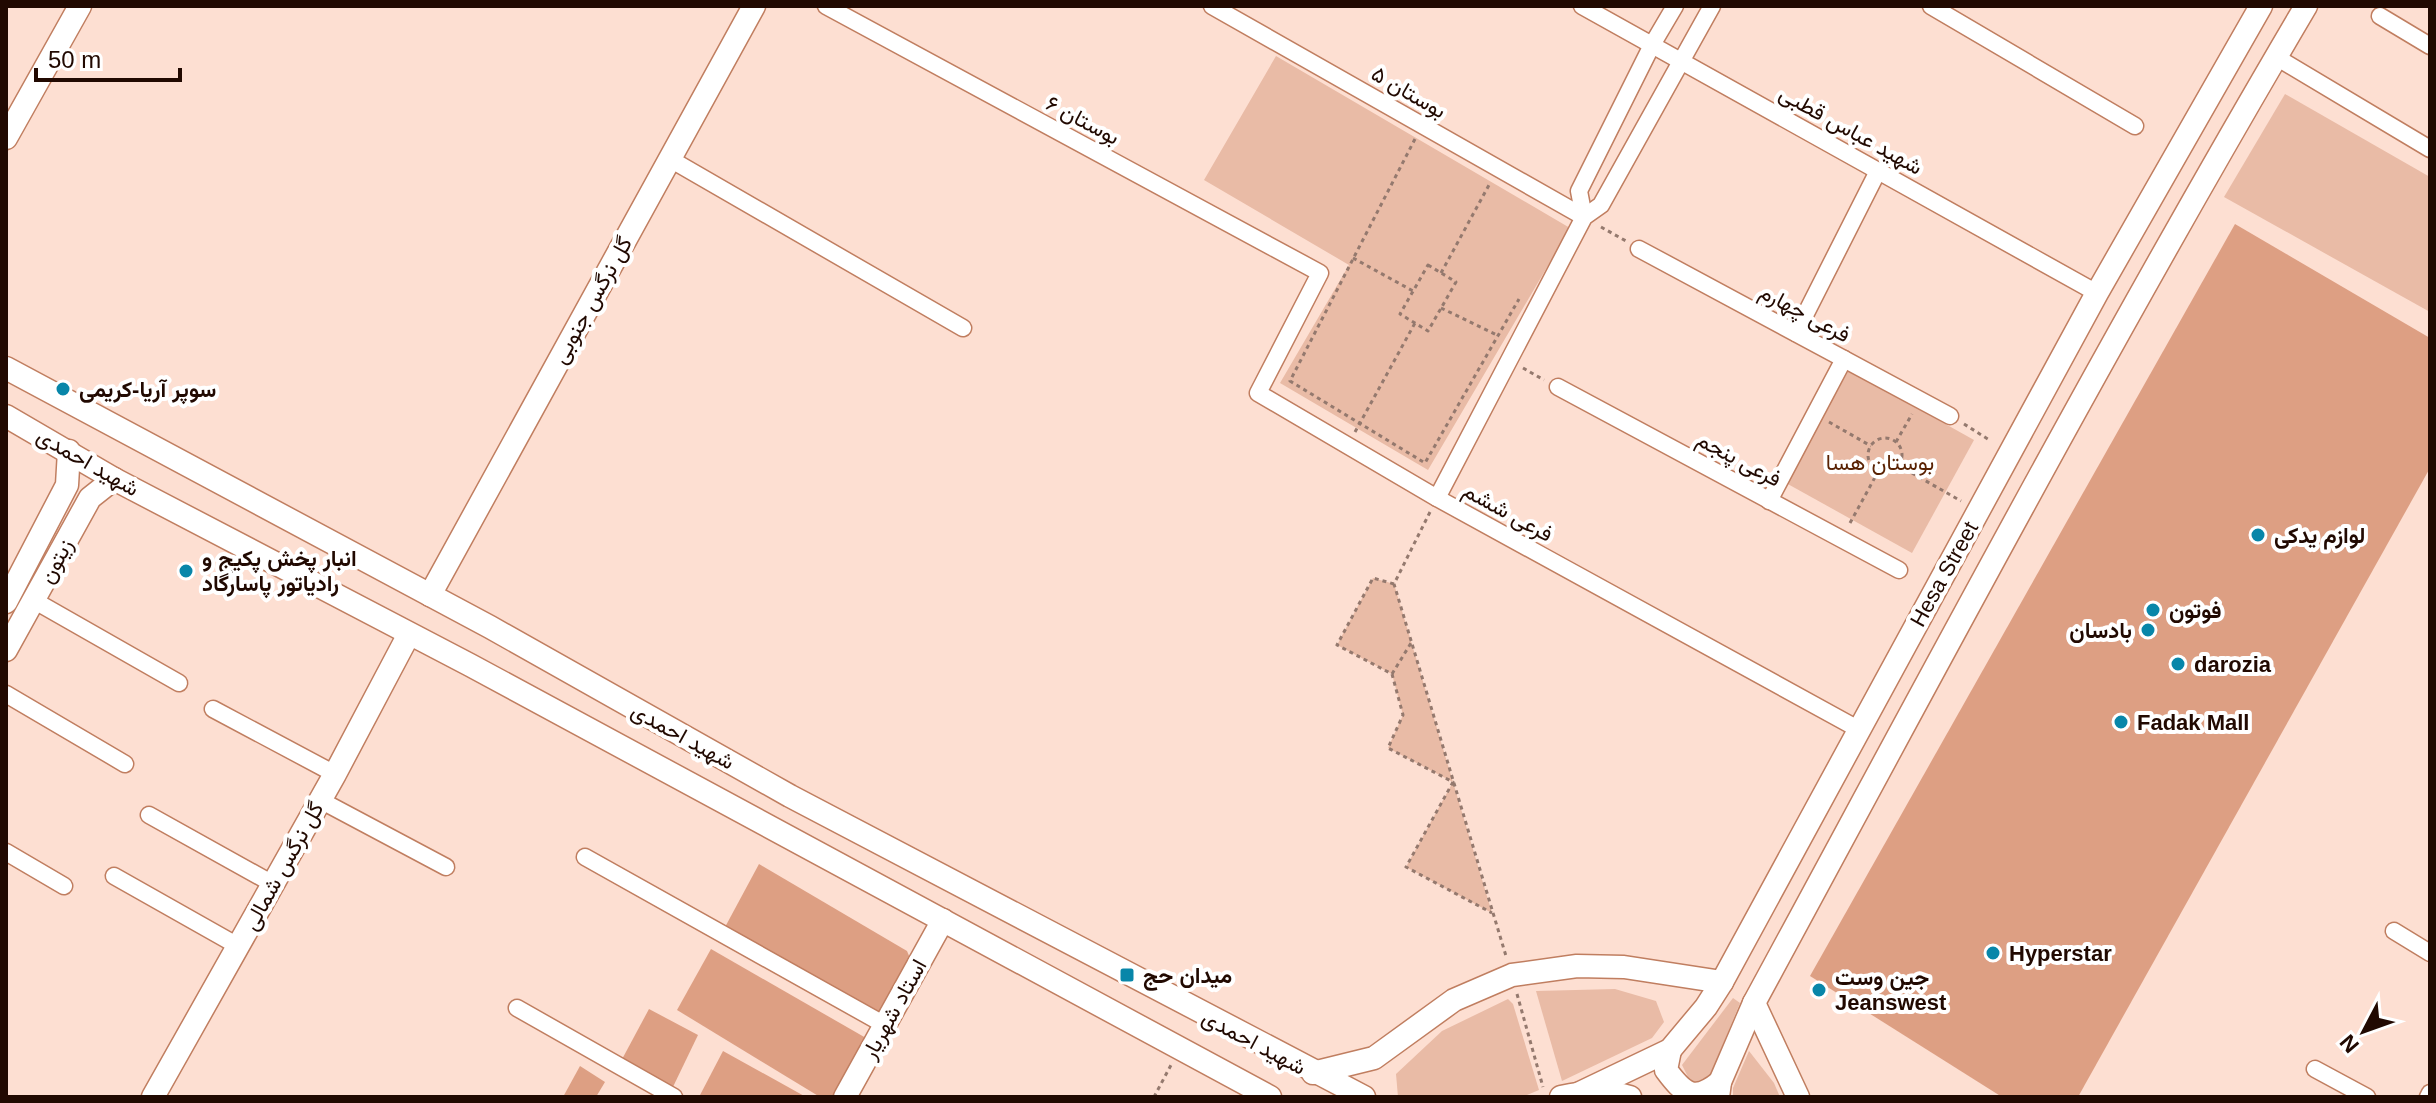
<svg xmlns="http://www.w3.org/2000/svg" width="2436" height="1103" font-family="Arial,Vazirmatn,sans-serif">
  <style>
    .green { fill: #e9bba6 }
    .building { fill: #dd9f83 }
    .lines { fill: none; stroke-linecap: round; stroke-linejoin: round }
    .street-casing { stroke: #c07e60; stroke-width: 19 }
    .secondary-casing { stroke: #c07e60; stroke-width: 25 }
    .path { stroke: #94796e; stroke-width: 3; stroke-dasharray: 4 4; stroke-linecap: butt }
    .street { stroke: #fff; stroke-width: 16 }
    .secondary { stroke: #fff; stroke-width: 22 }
    .poi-dot { fill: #0886a9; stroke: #fff; stroke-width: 3 }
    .labels { text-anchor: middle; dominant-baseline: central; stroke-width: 8; stroke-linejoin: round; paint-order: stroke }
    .street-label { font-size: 22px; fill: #210901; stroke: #fff }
    .poi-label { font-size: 22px; font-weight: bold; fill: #210901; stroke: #fff; text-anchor: start }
    .park-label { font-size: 22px; fill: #592203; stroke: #fff }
  </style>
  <rect width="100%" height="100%" fill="#fddfd2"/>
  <g class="green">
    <path d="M1276,56l294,172 -142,242 -148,-87 69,-118 -145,-85z"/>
    <path d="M2285,94l145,83v135l-206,-115z"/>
    <path d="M1849,370l125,70 -62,113 -126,-70z"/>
    <path d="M1373,578l21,6 98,329 -86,-46 47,-85 -65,-34 15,-33 -11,-41 -55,-29z"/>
    <path d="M1615,989l41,12 8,21 -12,16 -90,43 -26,-90z"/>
    <path d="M1733,998l7,5 -31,75 -18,5 -9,-18z"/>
    <path d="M1508,999l5,5 26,86 -17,7h-124l-2,-23 46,-43z"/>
    <path d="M1749,1051l25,32 6,14h-47v-9z"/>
  </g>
  <g class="building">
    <path d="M2235,224l195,114v130l-352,629h-76l-192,-121z"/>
    <path d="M759,864l148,87 5,12 -32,55 -156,-89z"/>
    <path d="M711,949l155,89 -31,59h-15l-143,-87z"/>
    <path d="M649,1009l49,26 -27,56 -51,-28z"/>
    <path d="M723,1051l83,46h-107z"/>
    <path d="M580,1066l25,16 -9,15h-33z"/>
  </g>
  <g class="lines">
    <defs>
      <g id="street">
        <path d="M826,6l494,267 -62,120 179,105 421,231"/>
        <path d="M1212,6l372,211"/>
        <path d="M1582,6l515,287"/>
        <path d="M1931,6l204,120"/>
        <path d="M2380,16l50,30"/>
        <path d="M2276,57l154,92"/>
        <path d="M670,159l293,169"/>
        <path d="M1584,217l-5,-26 73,-146 23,-39"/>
        <path d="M1639,249l311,167"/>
        <path d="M1796,333l82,-162"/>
        <path d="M1558,387l341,183"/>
        <path d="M1437,498l147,-281 17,-12 111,-199"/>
        <path d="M1769,501l75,-142"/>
        <path d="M35,601l144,82"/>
        <path d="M6,694l119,70"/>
        <path d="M213,709l122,65"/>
        <path d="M320,800l126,67"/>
        <path d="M149,815l124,69"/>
        <path d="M6,852l58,34"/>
        <path d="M585,857l300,168"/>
        <path d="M114,876l124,70"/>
        <path d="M2394,931l36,22"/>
        <path d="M517,1008l157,89"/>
        <path d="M2315,1069l52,28"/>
        <path d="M2428,1097l2,-4"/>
      </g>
      <g id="secondary">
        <path d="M6,138l74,-132"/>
        <path d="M6,368l484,259 300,169 574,301"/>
        <path d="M6,416l108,63 356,186 800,432"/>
        <path d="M430,595l324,-589"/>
        <path d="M6,602l61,-117 2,-34"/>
        <path d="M6,650l84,-152 24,-19"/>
        <path d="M1754,1003l44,94"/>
        <path d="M1670,1050l-4,20c18,24 28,33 54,12"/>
        <path d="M1313,1073l61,-15 80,-58 58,-25 65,-9 47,1 98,15"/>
        <path d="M1580,1093l90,-43 36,-43 16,-25 375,-689 164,-287"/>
        <path d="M153,1097l182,-323 74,-140"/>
        <path d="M845,1097l98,-177"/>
        <path d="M1561,1097c23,-5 47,-6 69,0"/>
        <path d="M1718,1097l2,-15 34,-79c181,-334 359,-670 552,-997"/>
      </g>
    </defs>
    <use href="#street" class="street-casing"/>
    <use href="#secondary" class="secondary-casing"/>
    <g class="path">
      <path d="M1415,139l-125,242 135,82 94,-164"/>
      <path d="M1601,227l25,14"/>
      <path d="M1353,258l60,33"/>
      <path d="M1428,265l28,17 -28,49 -28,-17z"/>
      <path d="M1441,273l48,-88"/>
      <path d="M1441,308l58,28"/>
      <path d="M1523,368l21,12"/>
      <path d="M1829,422l42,24"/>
      <path d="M1964,424l27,17"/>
      <path d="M1355,432l60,-109"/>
      <circle cx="1885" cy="455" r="17"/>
      <path d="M1896,442l16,-28"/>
      <path d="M1898,465l63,36"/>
      <path d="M1430,512l-36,72 112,372"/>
      <path d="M1850,523l29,-53"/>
      <path d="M1394,584l-21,-6 -36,67 55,29 11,41 -15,33 65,34 -47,85 86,46"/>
      <path d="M1392,674l19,-31"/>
      <path d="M1517,994l26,93"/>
      <path d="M1154,1097l17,-32"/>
    </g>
    <use href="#street" class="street"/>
    <use href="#secondary" class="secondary"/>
  </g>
  <g class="poi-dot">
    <circle cx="63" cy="389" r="8"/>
    <circle cx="2258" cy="535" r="8"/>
    <circle cx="186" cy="571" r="8"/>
    <circle cx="2153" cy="610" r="8"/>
    <circle cx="2148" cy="630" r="8"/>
    <circle cx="2178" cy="664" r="8"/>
    <circle cx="2121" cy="722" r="8"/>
    <circle cx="1993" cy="953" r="8"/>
    <rect x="1119" y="967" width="16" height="16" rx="4"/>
    <circle cx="1819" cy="990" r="8"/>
  </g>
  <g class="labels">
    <g class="street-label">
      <text transform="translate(1409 92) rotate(30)">بوستان ۵</text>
      <text transform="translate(1083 120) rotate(28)">بوستان ۶</text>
      <text transform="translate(1851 130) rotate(29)">شهید عباس قطبی</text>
      <text transform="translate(592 300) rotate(-61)">گل نرگس جنوبی</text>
      <text transform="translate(1805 313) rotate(28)">فرعی چهارم</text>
      <text transform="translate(1739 459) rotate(28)">فرعی پنجم</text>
      <text transform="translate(88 462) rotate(30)">شهید احمدی</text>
      <text transform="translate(1508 512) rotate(29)">فرعی ششم</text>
      <text transform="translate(56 561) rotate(-62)">زیتون</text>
      <text transform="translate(1944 574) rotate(-61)">Hesa Street</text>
      <text transform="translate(683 736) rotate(29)">شهید احمدی</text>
      <text transform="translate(283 866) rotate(-61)">گل نرگس شمالی</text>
      <text transform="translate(894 1009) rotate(-61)">استاد شهریار</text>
      <text transform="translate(1254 1042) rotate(28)">شهید احمدی</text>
    </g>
    <g class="poi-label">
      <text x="79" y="389">سوپر آریا-کریمی</text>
      <text x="2274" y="535">لوازم یدکی</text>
      <text x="202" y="558">انبار پخش پکیج و<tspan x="202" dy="25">رادیاتور پاسارگاد</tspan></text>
      <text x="2169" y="610">فوتون</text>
      <text x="2132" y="630" text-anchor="end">بادسان</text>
      <text x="2194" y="664">darozia</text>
      <text x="2137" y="722">Fadak Mall</text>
      <text x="2009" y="953">Hyperstar</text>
      <text x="1143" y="975">میدان حج</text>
      <text x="1835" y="977">جین وست<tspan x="1835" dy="25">Jeanswest</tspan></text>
    </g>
    <g class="park-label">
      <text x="1880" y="462">بوستان هسا</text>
    </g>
  </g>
  <rect width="2436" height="1103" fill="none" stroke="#210901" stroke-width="16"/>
  <g transform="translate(2364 1031) rotate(229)" stroke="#ffffff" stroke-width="6" paint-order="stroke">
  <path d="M0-6L14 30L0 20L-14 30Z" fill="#210901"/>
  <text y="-12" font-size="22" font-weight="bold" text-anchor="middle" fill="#210901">N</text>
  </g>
  <path d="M36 68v12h144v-12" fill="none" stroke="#210901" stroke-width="4"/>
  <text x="48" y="68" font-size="24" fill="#210901" stroke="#ffffff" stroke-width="6" paint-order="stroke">50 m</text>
</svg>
